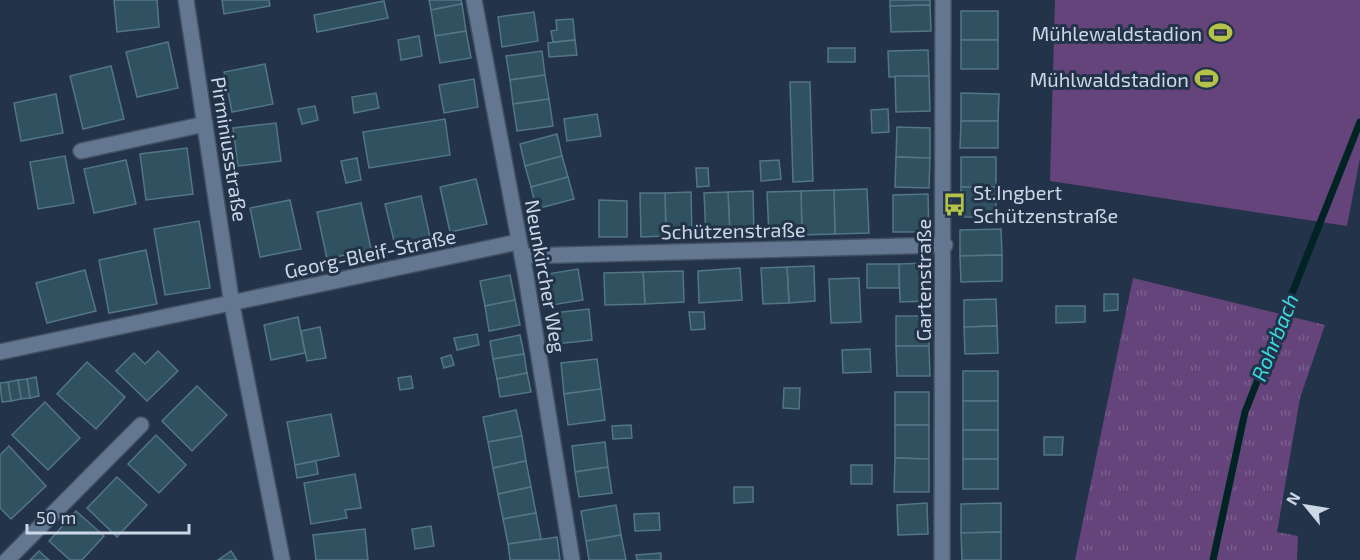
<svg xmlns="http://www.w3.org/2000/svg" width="1360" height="560" font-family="'Exo 2',sans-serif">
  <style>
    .park { fill: url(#park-tufts) }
    .pitch { fill: #65447b }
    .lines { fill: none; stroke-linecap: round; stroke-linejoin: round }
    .stream { stroke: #012324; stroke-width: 7 }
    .building { fill: #305260; stroke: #537685; stroke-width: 1.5 }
    .street-casing { stroke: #415062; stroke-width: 18 }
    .street { stroke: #637791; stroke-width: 15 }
    .labels { text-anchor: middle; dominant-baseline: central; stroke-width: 6; stroke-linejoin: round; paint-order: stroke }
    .poi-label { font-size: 20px; fill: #cdd8e6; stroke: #22334a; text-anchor: end }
    .street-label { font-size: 20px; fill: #cdd8e6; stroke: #22334a }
    .water-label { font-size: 21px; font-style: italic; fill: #3adae0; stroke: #22334a }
  </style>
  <defs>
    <pattern id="park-tufts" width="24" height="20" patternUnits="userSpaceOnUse" patternTransform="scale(1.5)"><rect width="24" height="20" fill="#65447b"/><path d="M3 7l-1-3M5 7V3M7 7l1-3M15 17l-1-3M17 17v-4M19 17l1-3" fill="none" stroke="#7a5e8e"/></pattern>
  </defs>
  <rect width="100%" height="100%" fill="#22334a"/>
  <path class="park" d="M1133,278l192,47 -25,73 -23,134 21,4 -1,24h-222z"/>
  <path class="pitch" d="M1055,0h305v158l-13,68 -297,-45z"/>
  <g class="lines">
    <path class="stream" d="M1213,560l32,-148 115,-290"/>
  </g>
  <g class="building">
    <path d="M114,0h43l2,27 -42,5z"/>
    <path d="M222,0h47l1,6 -46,8z"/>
    <path d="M429,0h32l1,4 -31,6z"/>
    <path d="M890,0h40v5l-40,1z"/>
    <path d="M384,1l4,17 -71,14 -3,-17z"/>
    <path d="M462,4l4,27 -31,5 -4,-26z"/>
    <path d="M930,5l1,26 -40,1 -1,-26z"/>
    <rect x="961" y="11" width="37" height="29"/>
    <path d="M534,12l4,29 -36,6 -4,-30z"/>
    <path d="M573,19l2,21 -22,2 -2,-11 6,-1 -1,-10z"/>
    <path d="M466,31l5,27 -31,5 -5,-27z"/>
    <path d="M419,36l3,20 -21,4 -3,-20z"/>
    <path d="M575,40l2,15 -28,2 -1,-14z"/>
    <rect x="961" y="40" width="37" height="29"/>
    <path d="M168,42l10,46 -41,9 -11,-45z"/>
    <rect x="828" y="48" width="27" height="14"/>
    <path d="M928,50l1,26 -40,1 -1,-26z"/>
    <path d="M542,51l3,24 -35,5 -4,-24z"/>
    <path d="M265,64l8,40 -41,8 -8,-40z"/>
    <path d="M111,66l13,53 -41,10 -13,-53z"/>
    <path d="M545,75l4,24 -36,5 -3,-24z"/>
    <path d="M895,76h34l1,35 -34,1z"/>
    <path d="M474,79l4,28 -34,6 -5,-28z"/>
    <path d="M790,82h20l3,99 -20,1z"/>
    <path d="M376,93l3,15 -25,5 -2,-16z"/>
    <path d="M961,93l38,1 -1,27h-37z"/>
    <path d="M56,94l7,39 -42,8 -7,-38z"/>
    <path d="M549,99l4,27 -36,5 -4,-27z"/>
    <path d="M315,106l3,14 -16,4 -4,-15z"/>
    <path d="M888,109l1,23 -17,1 -1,-23z"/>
    <path d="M597,114l4,22 -34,5 -3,-22z"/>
    <path d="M445,119l5,36 -81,13 -6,-36z"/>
    <path d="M961,121h37v27h-38z"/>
    <path d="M276,123l5,38 -43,5 -5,-38z"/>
    <path d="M897,127l33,1v30l-34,-1z"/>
    <path d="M557,134l5,22 -37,10 -5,-22z"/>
    <path d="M187,148l6,46 -47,6 -6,-46z"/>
    <path d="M65,156l9,47 -36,6 -8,-47z"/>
    <path d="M562,156l6,21 -37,10 -6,-21z"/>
    <path d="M896,157l34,1 -1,30 -34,-1z"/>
    <rect x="961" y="157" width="35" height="30"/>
    <path d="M357,158l4,22 -15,3 -5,-22z"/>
    <path d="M126,160l10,44 -42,9 -10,-44z"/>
    <path d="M779,160l2,19 -20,2 -1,-20z"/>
    <path d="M696,168h12l1,18 -12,1z"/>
    <path d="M568,177l6,22 -38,10 -5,-22z"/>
    <path d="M476,179l11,45 -37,8 -10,-45z"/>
    <rect x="961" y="187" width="35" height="30"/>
    <path d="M867,189l2,44 -34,1 -1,-44z"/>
    <path d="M834,190l1,44 -33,1 -1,-44z"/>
    <path d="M753,191l1,43 -24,1 -2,-43z"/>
    <path d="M801,191l1,44 -33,1 -2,-44z"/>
    <path d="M691,192l1,44h-26l-1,-43z"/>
    <path d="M728,192l2,43 -24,1 -2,-43z"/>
    <path d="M640,193h25l1,43 -25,1z"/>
    <path d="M928,194l1,38h-36v-37z"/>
    <path d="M421,196l9,41 -35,8 -10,-41z"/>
    <path d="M290,200l11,49 -41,8 -10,-49z"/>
    <path d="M599,200l28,1v36h-28z"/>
    <path d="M361,203l10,46 -44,10 -10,-47z"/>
    <path d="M199,221l11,67 -45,7 -11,-66z"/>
    <path d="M1001,229l1,26 -42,1v-26z"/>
    <path d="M146,250l11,54 -48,9 -10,-53z"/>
    <path d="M1002,255v26l-41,1 -1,-26z"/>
    <path d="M928,263v38l-28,1 -1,-38z"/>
    <rect x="867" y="264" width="32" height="24"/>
    <path d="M814,266l1,35 -26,2 -2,-36z"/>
    <path d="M787,267l2,36 -26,1 -2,-36z"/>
    <path d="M740,268l2,32 -43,3 -1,-32z"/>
    <path d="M578,269l5,31 -31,5 -5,-31z"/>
    <path d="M85,270l11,41 -49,12 -11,-40z"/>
    <path d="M683,271l1,31 -39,2 -2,-32z"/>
    <path d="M643,272l2,32 -40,1 -1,-32z"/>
    <path d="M510,275l5,25 -30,6 -5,-25z"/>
    <path d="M859,278l2,44 -30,1 -2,-44z"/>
    <path d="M1104,294h14v16l-14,1z"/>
    <path d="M996,299l1,27 -33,1v-27z"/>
    <path d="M515,300l5,25 -31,6 -4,-25z"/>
    <path d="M1056,306h29v16l-29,1z"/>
    <path d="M589,309l3,31 -36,4 -3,-31z"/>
    <path d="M689,312h15l1,17 -14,1z"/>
    <rect x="896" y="316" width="33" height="30"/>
    <path d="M298,317l7,36 -34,7 -7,-35z"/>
    <path d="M997,326l1,27 -33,1 -1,-27z"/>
    <path d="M320,327l6,31 -19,3 -6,-30z"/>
    <path d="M477,334l2,11 -22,5 -3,-12z"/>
    <path d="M520,335l4,19 -31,5 -3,-18z"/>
    <path d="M896,346h33l1,30h-33z"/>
    <path d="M870,349l1,23 -28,1 -1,-23z"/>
    <path d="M158,351l20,20 -31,30 -31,-30 18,-18 11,11z"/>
    <path d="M524,354l3,19 -30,6 -4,-20z"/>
    <path d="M451,355l3,10 -10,3 -3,-10z"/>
    <path d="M597,359l4,30 -37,5 -3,-31z"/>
    <path d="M87,362l38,35 -29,32 -39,-35z"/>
    <rect x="963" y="371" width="35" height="30"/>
    <path d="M527,373l4,19 -31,5 -3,-18z"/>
    <path d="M411,376l2,12 -13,2 -2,-12z"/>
    <path d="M36,377l3,19 -9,2 -3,-19z"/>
    <path d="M27,379l3,19 -9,1 -3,-19z"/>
    <path d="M18,380l3,19 -10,2 -3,-19z"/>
    <path d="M8,382l3,19 -9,1 -2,-19z"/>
    <path d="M197,386l30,29 -35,36 -30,-30z"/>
    <path d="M784,388h16l-1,21 -16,-1z"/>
    <path d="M601,389l4,31 -37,5 -4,-31z"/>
    <rect x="895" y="392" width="34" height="33"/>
    <rect x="963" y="401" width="35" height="29"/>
    <path d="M45,402l35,36 -32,32 -36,-35z"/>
    <path d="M516,410l6,26 -34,6 -5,-25z"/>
    <path d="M331,414l8,42 -44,9 -8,-43z"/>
    <path d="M631,425l1,13 -19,1 -1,-13z"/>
    <path d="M895,425h34v34l-34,-1z"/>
    <rect x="963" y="430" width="35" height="29"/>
    <path d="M156,435l30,30 -27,28 -31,-29z"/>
    <path d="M522,436l4,25 -33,7 -5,-26z"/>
    <path d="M1044,437h19l-1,18h-18z"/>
    <path d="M605,442l3,25 -33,5 -3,-26z"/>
    <path d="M9,446l37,40 -35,33 -11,-11v-53z"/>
    <path d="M895,458l34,1v33h-35z"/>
    <rect x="963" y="459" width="35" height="30"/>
    <path d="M316,461l2,13 -21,4 -2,-13z"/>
    <path d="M526,461l5,26 -33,7 -5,-26z"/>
    <rect x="851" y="465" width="21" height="19"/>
    <path d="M608,467l4,26 -33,4 -4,-25z"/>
    <path d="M355,474l6,34 -16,2 2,8 -36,6 -7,-41z"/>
    <path d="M117,477l30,28 -30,32 -30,-29z"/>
    <path d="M531,487l5,26 -33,6 -5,-25z"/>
    <path d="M734,487h19v15l-19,1z"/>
    <path d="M927,503l1,31 -30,1 -1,-30z"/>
    <path d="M1001,503v29l-40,1v-29z"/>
    <path d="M616,505l5,30 -35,6 -5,-30z"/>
    <path d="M76,511l28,25 -22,24h-12l-21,-19z"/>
    <path d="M536,513l5,26 -33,5 -5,-25z"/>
    <path d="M659,513l1,17 -25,1 -1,-17z"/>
    <path d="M431,526l3,20 -19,3 -3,-20z"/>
    <path d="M365,529l3,31h-52l-3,-25z"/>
    <path d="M1001,532v28h-39l-1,-27z"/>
    <path d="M621,535l5,25h-37l-3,-19z"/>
    <path d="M557,537l3,23h-50l-2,-16z"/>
    <path d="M39,551l10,9h-19z"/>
    <path d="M231,551l6,9h-19z"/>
    <path d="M661,553v7h-24l-1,-5z"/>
  </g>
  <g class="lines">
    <defs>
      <g id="street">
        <path d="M186,0l46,305 50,254"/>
        <path d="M474,0l52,277 46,283"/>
        <path d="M81,151l124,-27"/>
        <path d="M522,256l423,-11"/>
        <path d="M0,352l518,-110"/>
        <path d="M7,560l134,-135"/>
        <path d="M942,560l1,-560"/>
      </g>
    </defs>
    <use href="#street" class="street-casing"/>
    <use href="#street" class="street"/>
  </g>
  <defs>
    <symbol id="stadium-bare" viewBox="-9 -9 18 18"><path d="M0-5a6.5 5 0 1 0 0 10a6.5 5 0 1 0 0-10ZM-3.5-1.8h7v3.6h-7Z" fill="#b5c24a" stroke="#22334a" stroke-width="2.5" paint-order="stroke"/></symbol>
    <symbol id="bus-bare" viewBox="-9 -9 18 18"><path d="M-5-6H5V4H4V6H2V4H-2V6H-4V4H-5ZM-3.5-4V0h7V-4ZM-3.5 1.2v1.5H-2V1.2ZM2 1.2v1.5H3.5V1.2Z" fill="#b5c24a" stroke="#22334a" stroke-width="2.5" paint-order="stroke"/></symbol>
  </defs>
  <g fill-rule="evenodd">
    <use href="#stadium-bare" x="1204" y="16" width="33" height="33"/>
    <use href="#stadium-bare" x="1190" y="62" width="33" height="33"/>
    <use href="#bus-bare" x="938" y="188" width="33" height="33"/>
  </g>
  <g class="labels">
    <g class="poi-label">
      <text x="1202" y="33">Mühlewaldstadion</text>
      <text x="1189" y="79">Mühlwaldstadion</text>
      <text x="973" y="192" text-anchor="start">St.Ingbert<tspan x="973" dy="23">Schützenstraße</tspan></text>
    </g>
    <g class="street-label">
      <text transform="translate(230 149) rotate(81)">Pirminiusstraße</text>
      <text transform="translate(733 230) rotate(-1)">Schützenstraße</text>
      <text transform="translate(370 253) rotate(-12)">Georg-Bleif-Straße</text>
      <text transform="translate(546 276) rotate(80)">Neunkircher Weg</text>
      <text transform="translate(923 280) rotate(-90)">Gartenstraße</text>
    </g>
    <g class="water-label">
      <text transform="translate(1274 337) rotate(-68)">Rohrbach</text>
    </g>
  </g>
  <g transform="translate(1306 506) rotate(300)" stroke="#22334a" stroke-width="4.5" paint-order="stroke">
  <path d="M0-4.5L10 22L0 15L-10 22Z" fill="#cdd8e6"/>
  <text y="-9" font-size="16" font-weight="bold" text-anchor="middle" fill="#cdd8e6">N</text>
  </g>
  <path d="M27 524v9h162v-9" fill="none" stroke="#cdd8e6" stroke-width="3"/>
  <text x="36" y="524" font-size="18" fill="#cdd8e6" stroke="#22334a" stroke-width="4.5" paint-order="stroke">50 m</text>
</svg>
